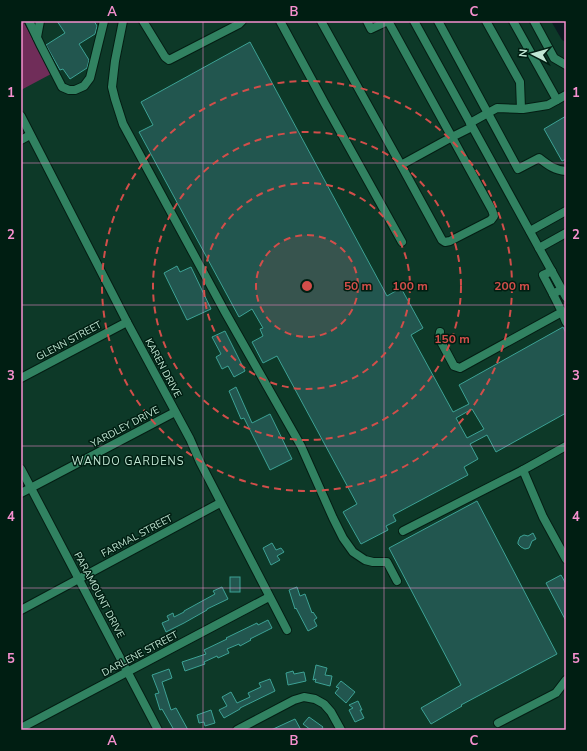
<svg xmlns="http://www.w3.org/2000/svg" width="587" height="751" font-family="'Nunito Sans',sans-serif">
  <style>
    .green { fill: #702d59 }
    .water { fill: #0b1b21 }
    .building { fill: #22564f; stroke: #3da295; fill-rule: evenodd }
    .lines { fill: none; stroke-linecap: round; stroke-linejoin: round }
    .minor-casing { stroke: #041d13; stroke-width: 10 }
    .minor { stroke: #318261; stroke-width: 8 }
    .grid { fill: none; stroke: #f690cf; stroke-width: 1; stroke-opacity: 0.55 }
    .ring { fill: none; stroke: #d24e4a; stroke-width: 2; stroke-dasharray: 7 5 }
    .labels { text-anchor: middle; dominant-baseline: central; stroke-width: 3; stroke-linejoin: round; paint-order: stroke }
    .street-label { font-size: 10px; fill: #c1e7d4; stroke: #001e12 }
    .neighbourhood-label { font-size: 11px; letter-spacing: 1px; fill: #c1e7d4; stroke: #001e12 }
    .centre { fill: #d24e4a; stroke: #001e12; stroke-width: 2 }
    .ring-label { font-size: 12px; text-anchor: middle; font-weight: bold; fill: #d24e4a; stroke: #001e12; stroke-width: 3; stroke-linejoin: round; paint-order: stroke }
    .neatline { fill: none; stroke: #f690cf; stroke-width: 1.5 }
    .grid-label { font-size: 13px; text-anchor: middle; font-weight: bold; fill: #f690cf }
  </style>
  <rect width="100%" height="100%" fill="#0d3928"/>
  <path class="green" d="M21,21h2l28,53 -30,16z"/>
  <path class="water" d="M551,21h15v21l-4,-2z"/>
  <g class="building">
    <path d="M57,21h37l3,5 -2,8 -16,10 10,16 -2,8 -17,11 -7,-10 -3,1 -14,-25 19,-12z"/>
    <path d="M250,42l137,254 14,-8 22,40 -12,7 42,77 16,-8 -10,-19 104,-58 3,6v80l-70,39 -9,-17 -17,9 8,15 -14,8 4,8 -75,40 3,6 -10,5 2,4 -27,14 -18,-32 14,-8 -80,-148 -14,7 -11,-21 11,-6 -3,-7 3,-1 -11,-19 -13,8 -100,-185 14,-7 -12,-23zM472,409l12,20 -17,9 -11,-20z"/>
    <path d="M566,116v43l-4,2 -18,-32z"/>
    <path d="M177,266l3,6 11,-5 20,42 -24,11 -23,-47z"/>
    <path d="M225,331l20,40 -11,6 -6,-11 -6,3 -6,-12 5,-3 -9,-17z"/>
    <path d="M236,387l16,36 18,-9 22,45 -22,11 -26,-52 -3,1 -12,-28z"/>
    <path d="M477,501l80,153 -96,51 1,1 -31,18 -10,-16 40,-23 -72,-137z"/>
    <path d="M533,533l3,6 -4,2 -2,5 -1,2 -4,1 -4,-2 -3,-3v-2l2,-5 4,-2 4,1z"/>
    <path d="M272,543l4,7 5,-2 3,4 -7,4 3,4 -9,5 -8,-17z"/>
    <path d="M561,575l5,9v37l-20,-38z"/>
    <rect x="230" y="577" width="10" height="15"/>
    <path d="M222,587l6,12 -21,10v1l-23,13 -18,9 -4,-9 7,-3 -2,-4 6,-3 1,4 10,-5v-1l31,-17 -2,-3z"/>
    <path d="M297,587l3,9 5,-2 7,19 1,-1 4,6 -3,2 3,6 -9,5 -12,-23 -1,1 -6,-19z"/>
    <path d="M268,620l4,8 -22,11 1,1 -11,6 -1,-2 -12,5 2,4 -11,5 -1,-2 -13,6 1,2 -20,7 -3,-9 24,-8 -2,-4 23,-11 -1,-1 31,-15 1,2z"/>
    <path d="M316,665l11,3 -2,7 7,1 -2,10 -15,-4 1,-3 -3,1z"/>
    <path d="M169,669l3,9 -10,4 9,28 5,-2 12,22h-14l-12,-21 -2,1 -5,-16 4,-1 -7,-18z"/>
    <path d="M293,671l1,3 10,-2 2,9 -18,4 -2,-12z"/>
    <path d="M270,679l5,12 -35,17v1l-16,9 -5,-8 8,-4 -5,-9 9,-5 6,11 13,-6 -2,-4 13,-6 -2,-4z"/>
    <path d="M341,681l14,11 -9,11 -11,-10 4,-5 -3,-1z"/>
    <path d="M358,701l4,9h-2l4,8 -9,4 -6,-12 4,-2 -4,-3z"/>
    <path d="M211,710l4,13 -10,3 -1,-4 -5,1 -2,-8z"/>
    <path d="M309,717l14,10 -2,3h-10l-8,-6z"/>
    <path d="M295,719l6,11h-30z"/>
  </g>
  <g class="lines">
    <defs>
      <g id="minor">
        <path d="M29,21l12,25 21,41 7,3h6l9,-4 6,-8 14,-57"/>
        <path d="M123,21l-8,40 -3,26 3,12 8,25 102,188 76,134 32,72 10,20 10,14 12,8 8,2h14l10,19"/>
        <path d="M143,21l22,36 4,3 70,-36 3,-3"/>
        <path d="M280,21l45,83 77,138"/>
        <path d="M321,21l80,144"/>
        <path d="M367,21l4,8 17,-8"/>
        <path d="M388,21l104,189 2,6 -3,4 -41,21 -5,1 -3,-2 -41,-75 51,-28 20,-10"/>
        <path d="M414,21l152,276"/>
        <path d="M438,21l80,148 21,-11c9,7 15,12 27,13"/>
        <path d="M486,21l34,61 1,27"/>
        <path d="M513,21l44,79"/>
        <path d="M534,21l20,37 12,7"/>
        <path d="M37,37l3,-16"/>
        <path d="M21,116l106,206 63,117 10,23 87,168"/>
        <path d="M470,123l27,-15 26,1 25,-4 18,-10"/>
        <path d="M21,140l9,-5"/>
        <path d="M530,231l36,-20"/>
        <path d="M539,248l27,-15"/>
        <path d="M552,271l-9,4 10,19"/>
        <path d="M562,312l4,10"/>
        <path d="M440,332l-1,6 15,28 6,2 102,-56 -9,-18 9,-5"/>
        <path d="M21,378l106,-56"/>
        <path d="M21,469l137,261"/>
        <path d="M523,470l20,47 23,42"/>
        <path d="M21,493l154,-81"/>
        <path d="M403,531l120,-61 43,-24"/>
        <path d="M21,610l199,-107"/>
        <path d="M498,723l58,-30 10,-13"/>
        <path d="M21,728l248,-131"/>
        <path d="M237,730l57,-30 10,-3 11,2 9,5 7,8 10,18"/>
      </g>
    </defs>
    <use href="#minor" class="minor-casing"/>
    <use href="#minor" class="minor"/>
  </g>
  <path class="grid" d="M203,21v709M384,21v709M21,163h545M21,305h545M21,446h545M21,588h545"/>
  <circle cx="307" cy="286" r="51" fill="#d24e4a" fill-opacity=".12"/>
  <g class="ring">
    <circle cx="307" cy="286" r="51"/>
    <circle cx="307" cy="286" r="103"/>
    <circle cx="307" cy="286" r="154"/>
    <circle cx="307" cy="286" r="205"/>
  </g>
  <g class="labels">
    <g class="street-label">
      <text transform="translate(69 341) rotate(-28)">GLENN STREET</text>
      <text transform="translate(163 368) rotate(62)">KAREN DRIVE</text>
      <text transform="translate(125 427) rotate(-28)">YARDLEY DRIVE</text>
      <text transform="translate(137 536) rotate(-28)">FARMAL STREET</text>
      <text transform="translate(99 595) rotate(62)">PARAMOUNT DRIVE</text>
      <text transform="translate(140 654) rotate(-28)">DARLENE STREET</text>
    </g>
    <g class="neighbourhood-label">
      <text x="128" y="461">WANDO GARDENS</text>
    </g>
  </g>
  <circle cx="307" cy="286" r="6" class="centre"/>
  <g class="ring-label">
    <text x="358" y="290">50 m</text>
    <text x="410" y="290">100 m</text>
    <text x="512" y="290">200 m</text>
    <text x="452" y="343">150 m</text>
  </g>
  <rect width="587" height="751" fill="none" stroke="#001e12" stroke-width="44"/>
  <g transform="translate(533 54) rotate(276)" stroke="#001e12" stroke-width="3" paint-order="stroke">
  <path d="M0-3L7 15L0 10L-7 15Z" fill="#c1e7d4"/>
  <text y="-6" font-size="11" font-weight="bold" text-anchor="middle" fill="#c1e7d4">N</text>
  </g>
  <rect x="22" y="22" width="543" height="707" class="neatline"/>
  <g class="grid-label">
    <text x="112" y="16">A</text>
    <text x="294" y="16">B</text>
    <text x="474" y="16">C</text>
    <text x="11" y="97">1</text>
    <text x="576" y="97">1</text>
    <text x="11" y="239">2</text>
    <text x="576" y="239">2</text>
    <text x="11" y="380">3</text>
    <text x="576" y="380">3</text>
    <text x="11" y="521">4</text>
    <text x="576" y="521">4</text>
    <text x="11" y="663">5</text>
    <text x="576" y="663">5</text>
    <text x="112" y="745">A</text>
    <text x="294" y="745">B</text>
    <text x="474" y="745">C</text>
  </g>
</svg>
